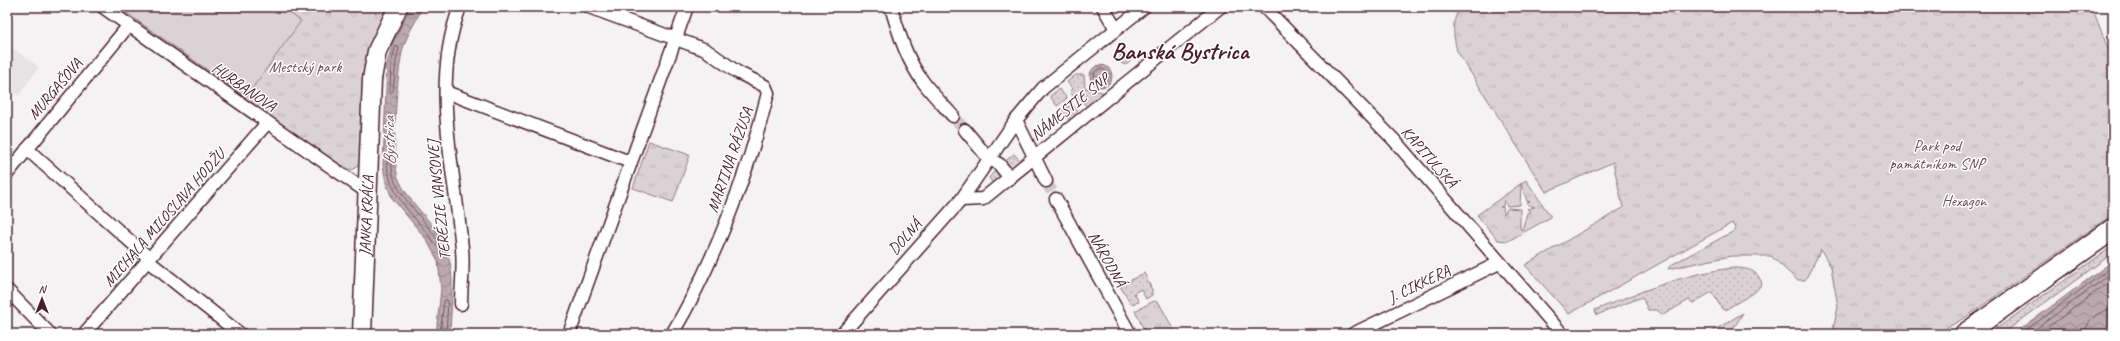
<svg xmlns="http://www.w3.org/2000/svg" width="2120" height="341" font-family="Caveat,sans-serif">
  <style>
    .built { fill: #e7e2e3 }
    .grass { fill: url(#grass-dots); stroke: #927880 }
    .park { fill: url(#park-tufts); stroke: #927880; fill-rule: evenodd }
    .pitch { fill: #dbd2d5; stroke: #927880 }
    .water { fill: url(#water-waves); stroke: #8d727a }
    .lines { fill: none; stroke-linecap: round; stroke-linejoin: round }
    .shore { stroke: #77565f; stroke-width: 1 }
    .street-tunnel { stroke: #d2c8ca; stroke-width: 12; stroke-dasharray: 12 6; stroke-linecap: butt }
    .street-casing { stroke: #4a1f2b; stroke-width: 15 }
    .secondary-casing { stroke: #4a1f2b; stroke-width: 21 }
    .primary-casing { stroke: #4a1f2b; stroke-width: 23 }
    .street { stroke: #fff; stroke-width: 12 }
    .secondary { stroke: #fff; stroke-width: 18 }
    .primary { stroke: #fff; stroke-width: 20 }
    .labels { text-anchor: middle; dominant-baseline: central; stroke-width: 3; stroke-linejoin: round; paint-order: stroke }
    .park-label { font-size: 16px; fill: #6e4c56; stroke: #fff }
    .street-label { font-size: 16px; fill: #4a1f2b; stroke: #fff }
    .water-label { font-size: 17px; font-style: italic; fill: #714f59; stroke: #fff }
    .town-label { font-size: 24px; font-weight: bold; fill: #4a1f2b; stroke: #fff }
  </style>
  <defs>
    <pattern id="grass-dots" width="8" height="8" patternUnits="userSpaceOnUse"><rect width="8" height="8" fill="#dbd2d5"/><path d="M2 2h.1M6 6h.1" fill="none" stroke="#bdb4b7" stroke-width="1.8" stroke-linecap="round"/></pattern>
    <pattern id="park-tufts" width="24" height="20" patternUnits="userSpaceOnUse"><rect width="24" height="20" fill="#dbd2d5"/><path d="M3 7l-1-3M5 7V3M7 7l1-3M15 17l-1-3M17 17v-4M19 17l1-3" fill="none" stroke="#bdb4b7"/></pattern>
    <pattern id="water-waves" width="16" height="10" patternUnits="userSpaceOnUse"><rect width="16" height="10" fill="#baa9ae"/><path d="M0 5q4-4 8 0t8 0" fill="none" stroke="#99898e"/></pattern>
  </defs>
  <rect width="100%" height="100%" fill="#f4f2f2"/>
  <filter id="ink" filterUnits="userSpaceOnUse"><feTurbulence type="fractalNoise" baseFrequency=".025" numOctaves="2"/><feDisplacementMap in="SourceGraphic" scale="8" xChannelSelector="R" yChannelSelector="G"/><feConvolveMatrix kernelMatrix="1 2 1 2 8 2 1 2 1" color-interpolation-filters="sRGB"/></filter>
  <g filter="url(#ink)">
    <g class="built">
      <path d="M7,7h10l-10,14z"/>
      <path d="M7,44l32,23 -20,28 -8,-5 -4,5z"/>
    </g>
    <g class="grass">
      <circle cx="1125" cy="59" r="5.5"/>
      <path d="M1076,75h8l1,13 21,5 -18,15 -6,-7 -3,2 -9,-11 3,-3 -6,-7z"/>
      <path d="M1059,89l8,9 -10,8 -7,-10z"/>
      <path d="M1072,104l7,9 -9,8 -8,-10z"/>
      <path d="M1014,154l9,10 -12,9 -8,-10z"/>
      <path d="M998,167l8,10 -11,9 -6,-8z"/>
      <path d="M2113,246v7l-111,81h-13z"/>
      <path d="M1734,268c13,0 24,2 28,16l-7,8 -30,18 -3,-1 -10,-17 -19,11 -4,-3 -26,15 -6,-5h-9l-6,-13 -45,18 -2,-5c45,-18 90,-37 139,-42z"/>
      <path d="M1144,273l8,17v5l-6,4 -5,-10 -7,4 5,9 -8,2 -11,-18z"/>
      <path d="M1743,313l-13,21h-22z"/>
    </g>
    <g class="park">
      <path d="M113,7h274l-16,36 -5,18 -4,94 -6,13 -5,2 -14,-7z"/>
      <path d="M1460,7h632l21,55v152l-147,103 -30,17h-104l6,-27 -7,-40 -10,-17 -16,30h-8l-26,-24h-40l-63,13 3,-4 65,-35 -4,-7 -163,91 -44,-49 98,-57 -10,-46 -67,30 -89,-141c-4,-18 -6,-28 3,-44z"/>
      <path d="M649,141l41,14 -17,47 -40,-14z"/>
      <path d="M1526,180l25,37 -43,24 -10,-1 -21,-25zM1521,184l6,17 3,1 -3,1 1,2 7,2 -8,2 4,3 -4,1 -5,17 -2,-1v-20l-12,-1 -4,6 -1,-7h-3l3,-1 1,-6 3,6 13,-1z"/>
      <path d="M1154,301l5,2 17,31h-30l-11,-23z"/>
    </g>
    <path class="pitch" d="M118,7h163l20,14 -55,76z"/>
    <g class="water">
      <path d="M411,7h11c-5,14 -15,27 -19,41 -6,22 -13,113 -4,132 8,18 24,33 36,49 24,31 16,68 15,105h-14l5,-45 -3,-28 -12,-22 -34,-41 -6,-15 -3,-18 4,-101 6,-22z"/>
      <circle cx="1101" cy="76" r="11"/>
      <path d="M2113,261v62l-15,11h-84z"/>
    </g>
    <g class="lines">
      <g class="shore">
        <path d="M396,46l3,2 -3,13 -3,30 -2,2 -1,-2 1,-26z"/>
        <circle cx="1101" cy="76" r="7"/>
        <path d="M389,155c3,4 3,22 7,29 12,22 32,39 44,60l-1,3 -3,-1c-19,-31 -50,-49 -49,-89z"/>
        <path d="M440,334l4,-33 2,-2 2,2 -2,33"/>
        <path d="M2021,334l92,-68"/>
        <path d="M2029,334l84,-62"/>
        <path d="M2039,334l74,-55"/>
        <path d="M2085,334c0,-13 16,-25 28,-25"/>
      </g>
      <g class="street-tunnel">
        <path d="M953,116l12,14"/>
        <path d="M1046,181l10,18"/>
      </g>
      <defs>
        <g id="street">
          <path d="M103,7l264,185"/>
          <path d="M460,7c-30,78 -5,162 2,242 2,18 -1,37 -1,55"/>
          <path d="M589,7l117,43 31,22 28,14 3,7c-20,81 -54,170 -96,241"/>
          <path d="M891,7c8,27 16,54 33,76 9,12 19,22 29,33"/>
          <path d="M1103,7l13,22"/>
          <path d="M1264,7l130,133 168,194"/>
          <path d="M446,92l184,70"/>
          <path d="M1016,120l30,61"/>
          <path d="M965,130l24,29 10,5 11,14"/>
          <path d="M27,149l123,110"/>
          <path d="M7,174l122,-149"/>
          <path d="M1056,199l74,135"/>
          <path d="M961,200l22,-1 237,-192"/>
          <path d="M148,261l92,73"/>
          <path d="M7,290l43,44"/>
          <path d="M84,334l183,-211"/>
          <path d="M569,334l118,-327"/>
          <path d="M842,334l119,-134 55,-80 27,-32 101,-81"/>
          <path d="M1353,334l146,-71"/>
        </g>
        <g id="secondary">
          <path id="s1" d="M362,334l10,-255 5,-28 21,-44"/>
        </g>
        <path id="primary" d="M1965,334l148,-105"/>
      </defs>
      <use href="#street" class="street-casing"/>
      <use href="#secondary" class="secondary-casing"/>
      <use href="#primary" class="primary-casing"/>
      <use href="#street" class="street"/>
      <use href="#secondary" class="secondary"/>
      <use href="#primary" class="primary"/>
    </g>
  </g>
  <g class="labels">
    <g class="park-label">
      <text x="305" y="67">Mestský park</text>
      <text x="1937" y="146">Park pod<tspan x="1937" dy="18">pamätníkom SNP</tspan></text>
      <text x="1964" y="201">Hexagon</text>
    </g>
    <g class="street-label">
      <text transform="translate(244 87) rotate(35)">HURBANOVA</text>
      <text transform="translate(55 89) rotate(-50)">MURGAŠOVA</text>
      <text transform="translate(1070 107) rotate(-39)">NÁMESTIE SNP</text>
      <text transform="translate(1429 157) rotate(49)">KAPITULSKÁ</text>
      <text transform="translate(730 160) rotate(-71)">MARTINA RÁZUSA</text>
      <text transform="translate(439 200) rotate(-96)">TERÉZIE VANSOVEJ</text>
      <text stroke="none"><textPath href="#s1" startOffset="118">JANKA KRÁĽA</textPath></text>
      <text transform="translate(164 218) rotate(-49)">MICHALA MILOSLAVA HODŽU</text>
      <text transform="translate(905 237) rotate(-48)">DOLNÁ</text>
      <text transform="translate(1107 259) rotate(61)">NÁRODNÁ</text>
      <text transform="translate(1419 284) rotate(-26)">J. CIKKERA</text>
    </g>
    <g class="water-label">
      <text transform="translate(389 141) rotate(-91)">Bystrica</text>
    </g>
    <g class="town-label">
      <text x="1180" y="51">Banská Bystrica</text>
    </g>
  </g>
  <rect width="2120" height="341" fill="none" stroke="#fff" stroke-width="24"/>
  <rect x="12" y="12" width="2096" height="317" fill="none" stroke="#4a1f2b" stroke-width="1.5" filter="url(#ink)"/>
  <g transform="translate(42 299)" stroke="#ffffff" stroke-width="3" paint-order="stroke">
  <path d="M0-3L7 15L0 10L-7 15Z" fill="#4a1f2b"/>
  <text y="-6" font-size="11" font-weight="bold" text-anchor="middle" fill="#4a1f2b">N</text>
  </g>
</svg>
